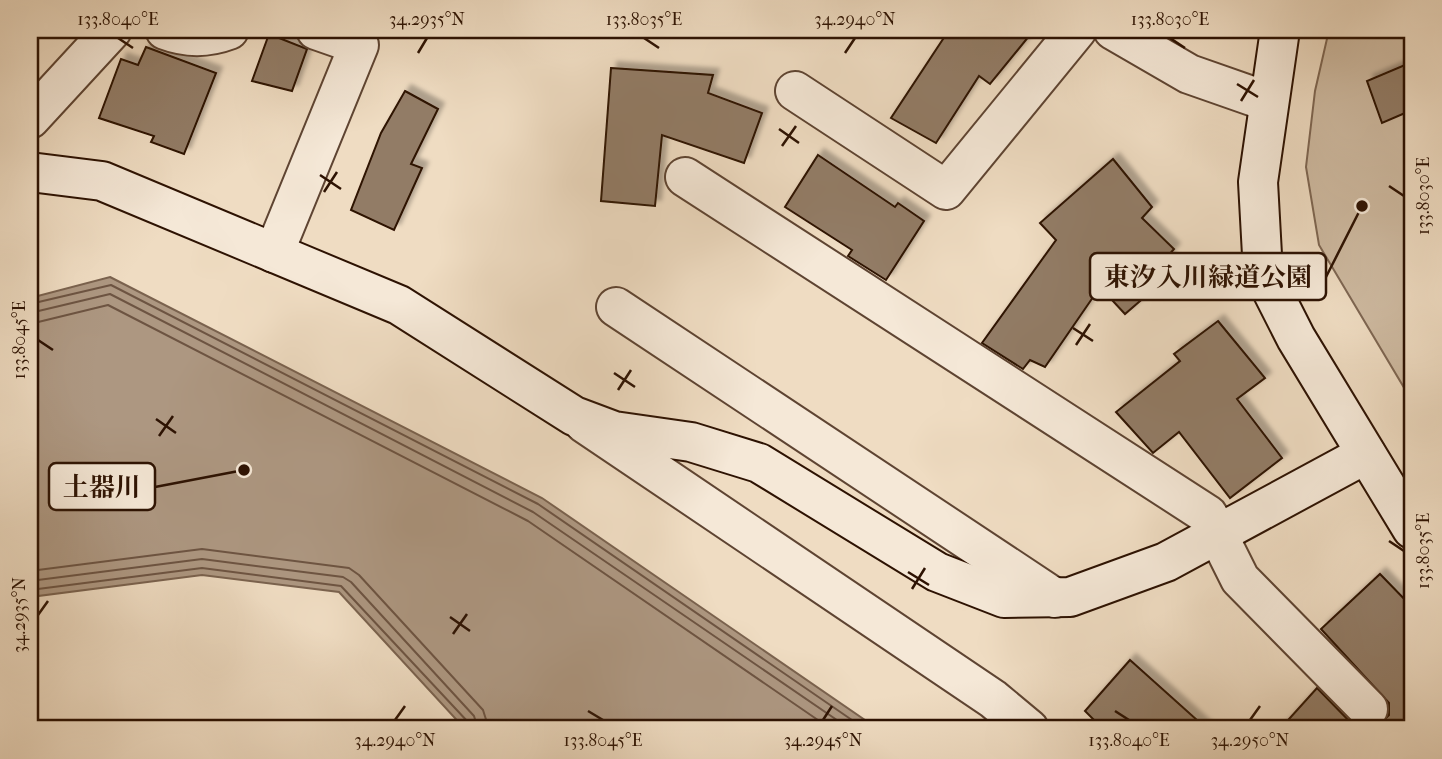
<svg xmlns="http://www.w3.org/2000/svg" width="1442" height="759" font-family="'IM FELL French Canon','Noto Serif JP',serif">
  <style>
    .green { fill: #cebaa1; stroke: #7e6652; stroke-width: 2 }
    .water { fill: #ad9781; stroke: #7a624e; stroke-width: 2 }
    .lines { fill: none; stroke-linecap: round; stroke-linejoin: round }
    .shore { stroke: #6d5442; stroke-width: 2 }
    .building { fill: #927b66; stroke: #2d1202; stroke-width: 2; filter: url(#shadow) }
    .street-casing { stroke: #5e4432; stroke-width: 42 }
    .secondary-casing { stroke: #2d1202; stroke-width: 42 }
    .street { stroke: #f5e8d7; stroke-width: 38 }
    .secondary { stroke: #f5e8d7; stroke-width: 38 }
    .ticks { fill: none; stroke: #2d1202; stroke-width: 2.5 }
    .leader { fill: none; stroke: #2d1202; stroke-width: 2.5 }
    .callout-dot { fill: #2d1202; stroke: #f5e8d7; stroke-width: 2.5 }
    .callout { fill: #f5e8d7; stroke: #2d1202; stroke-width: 2.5 }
    .callout-label { font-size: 26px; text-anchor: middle; font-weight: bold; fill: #2d1202 }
    .neatline { fill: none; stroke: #2d1202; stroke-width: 2.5 }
    .ticks-label { font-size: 18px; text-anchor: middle; fill: #2d1202 }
  </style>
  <defs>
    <filter id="shadow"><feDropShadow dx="6" dy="-6" stdDeviation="2" flood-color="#0004"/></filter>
  </defs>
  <rect width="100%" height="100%" fill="#efdcc2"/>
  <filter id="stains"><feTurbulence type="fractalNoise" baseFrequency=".00286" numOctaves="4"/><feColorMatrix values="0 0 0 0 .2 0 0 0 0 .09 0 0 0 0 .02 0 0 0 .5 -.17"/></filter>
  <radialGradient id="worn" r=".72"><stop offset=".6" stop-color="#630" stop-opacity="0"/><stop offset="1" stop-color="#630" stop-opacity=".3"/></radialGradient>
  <path class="green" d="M1329,30h83v371l-93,-156 -13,-78 9,-76z"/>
  <path class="water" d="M110,277l432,221 336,231h-413l-126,-137 -137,-17 -172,22v-299z"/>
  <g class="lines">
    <g class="shore">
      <path d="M30,304l81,-19 427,219 327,225"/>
      <path d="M30,313l80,-19 423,218 317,217"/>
      <path d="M30,324l78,-19 420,216 303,208"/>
      <path d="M30,571l172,-22 147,19 10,7 124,135 6,19"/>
      <path d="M30,581l172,-22 141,18 8,5 123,134 4,13"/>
      <path d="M30,590l172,-22 139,18 127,136 2,7"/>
    </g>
  </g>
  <g class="building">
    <path d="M949,30h85l-44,54 -11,-8 -43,67 -45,-25z"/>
    <path d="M269,34l38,15 -15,42 -40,-10z"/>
    <path d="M146,47l70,26 -32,81 -33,-12 3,-6 -55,-18 22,-59 17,6z"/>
    <path d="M1412,62v48l-30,13 -15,-42z"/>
    <path d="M611,68l102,7 -5,18 54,20 -18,50 -82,-28 -7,71 -54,-5z"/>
    <path d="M405,91l33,18 -27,55 11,4 -28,62 -43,-20 30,-77z"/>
    <path d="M818,155l77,52 3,-4 26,18 -38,59 -38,-24 4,-6 -67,-43z"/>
    <path d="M1113,159l39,48 -10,11 32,31 -7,8 10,12 -52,45 -25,-27 -55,80 -15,-7 -7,9 -41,-26 74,-103 -16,-17z"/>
    <path d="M1218,321l47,57 -28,21 45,59 -52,40 -51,-66 -26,21 -37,-41 64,-51 -6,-7z"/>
    <path d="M1380,574l32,33v122h-37l14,-14v-12l-68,-74z"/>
    <path d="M1130,660l77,69h-104l-18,-18z"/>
    <path d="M1317,688l35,36 9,5h-81z"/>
  </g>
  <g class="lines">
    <defs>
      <g id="street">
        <path d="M165,30c21,8 43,8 64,0"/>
        <path d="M1113,30l76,44 80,28"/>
        <path d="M795,91l151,99 131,-160"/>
        <path d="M30,119l82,-89"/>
        <path d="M685,177l523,338 32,64 128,130"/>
        <path d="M274,253l85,-208 -43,-15"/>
        <path d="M616,307l439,291"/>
        <path d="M584,423l409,276 36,30"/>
      </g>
      <g id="secondary">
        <path d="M1280,30l-22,152 5,91 33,65 116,191"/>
        <path d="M30,172l72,9 297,124 175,111 40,15 77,11 68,21 178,109 67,26 66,-1 96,-35 200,-108"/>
      </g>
    </defs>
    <use href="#street" class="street-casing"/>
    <use href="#secondary" class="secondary-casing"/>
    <use href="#street" class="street"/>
    <use href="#secondary" class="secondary"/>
  </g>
  <path class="ticks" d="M118,38l15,10M644,38l15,10M1170,38l15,10M418,53l9,-15M845,53l10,-15M1237,84l21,13M1241,101l13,-21M779,129l20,14M782,146l14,-20M320,175l21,14M1389,186l15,10M324,192l13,-20M1073,328l20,13M38,340l15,10M1076,345l14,-21M614,373l21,14M618,390l13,-20M156,419l20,14M159,436l14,-20M1389,541l15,10M908,572l21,13M912,589l13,-21M38,615l10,-14M450,617l20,14M453,634l14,-20M588,711l15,9M1115,711l14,9M395,720l10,-14M823,720l9,-14M1250,720l10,-14"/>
  <path class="leader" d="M1362 206L1326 277M244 470L155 487"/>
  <g class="callout-dot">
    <circle cx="1362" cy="206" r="7"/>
    <circle cx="244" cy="470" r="7"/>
  </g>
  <g class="callout">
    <rect x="1090" y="253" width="236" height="47" rx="7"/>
    <rect x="49" y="463" width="106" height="47" rx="7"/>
  </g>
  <g class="callout-label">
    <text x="1208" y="286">東汐入川緑道公園</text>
    <text x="102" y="496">土器川</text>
  </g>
  <rect width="1442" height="759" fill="none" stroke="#efdcc2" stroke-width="77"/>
  <rect x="38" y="38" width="1366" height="682" class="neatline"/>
  <g class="ticks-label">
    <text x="118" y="25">133.8040°E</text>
    <text x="427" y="25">34.2935°N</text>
    <text x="644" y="25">133.8035°E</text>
    <text x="855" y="25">34.2940°N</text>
    <text x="1170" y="25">133.8030°E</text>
    <text transform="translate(1423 196) rotate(-90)" y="6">133.8030°E</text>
    <text transform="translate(19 340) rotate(-90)" y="6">133.8045°E</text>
    <text transform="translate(1423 551) rotate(-90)" y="6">133.8035°E</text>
    <text transform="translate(19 615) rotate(-90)" y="6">34.2935°N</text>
    <text x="395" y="746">34.2940°N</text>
    <text x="603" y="746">133.8045°E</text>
    <text x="823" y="746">34.2945°N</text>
    <text x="1129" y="746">133.8040°E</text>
    <text x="1250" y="746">34.2950°N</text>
  </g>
  <rect width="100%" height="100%" filter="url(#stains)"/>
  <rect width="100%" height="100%" fill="url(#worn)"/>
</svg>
